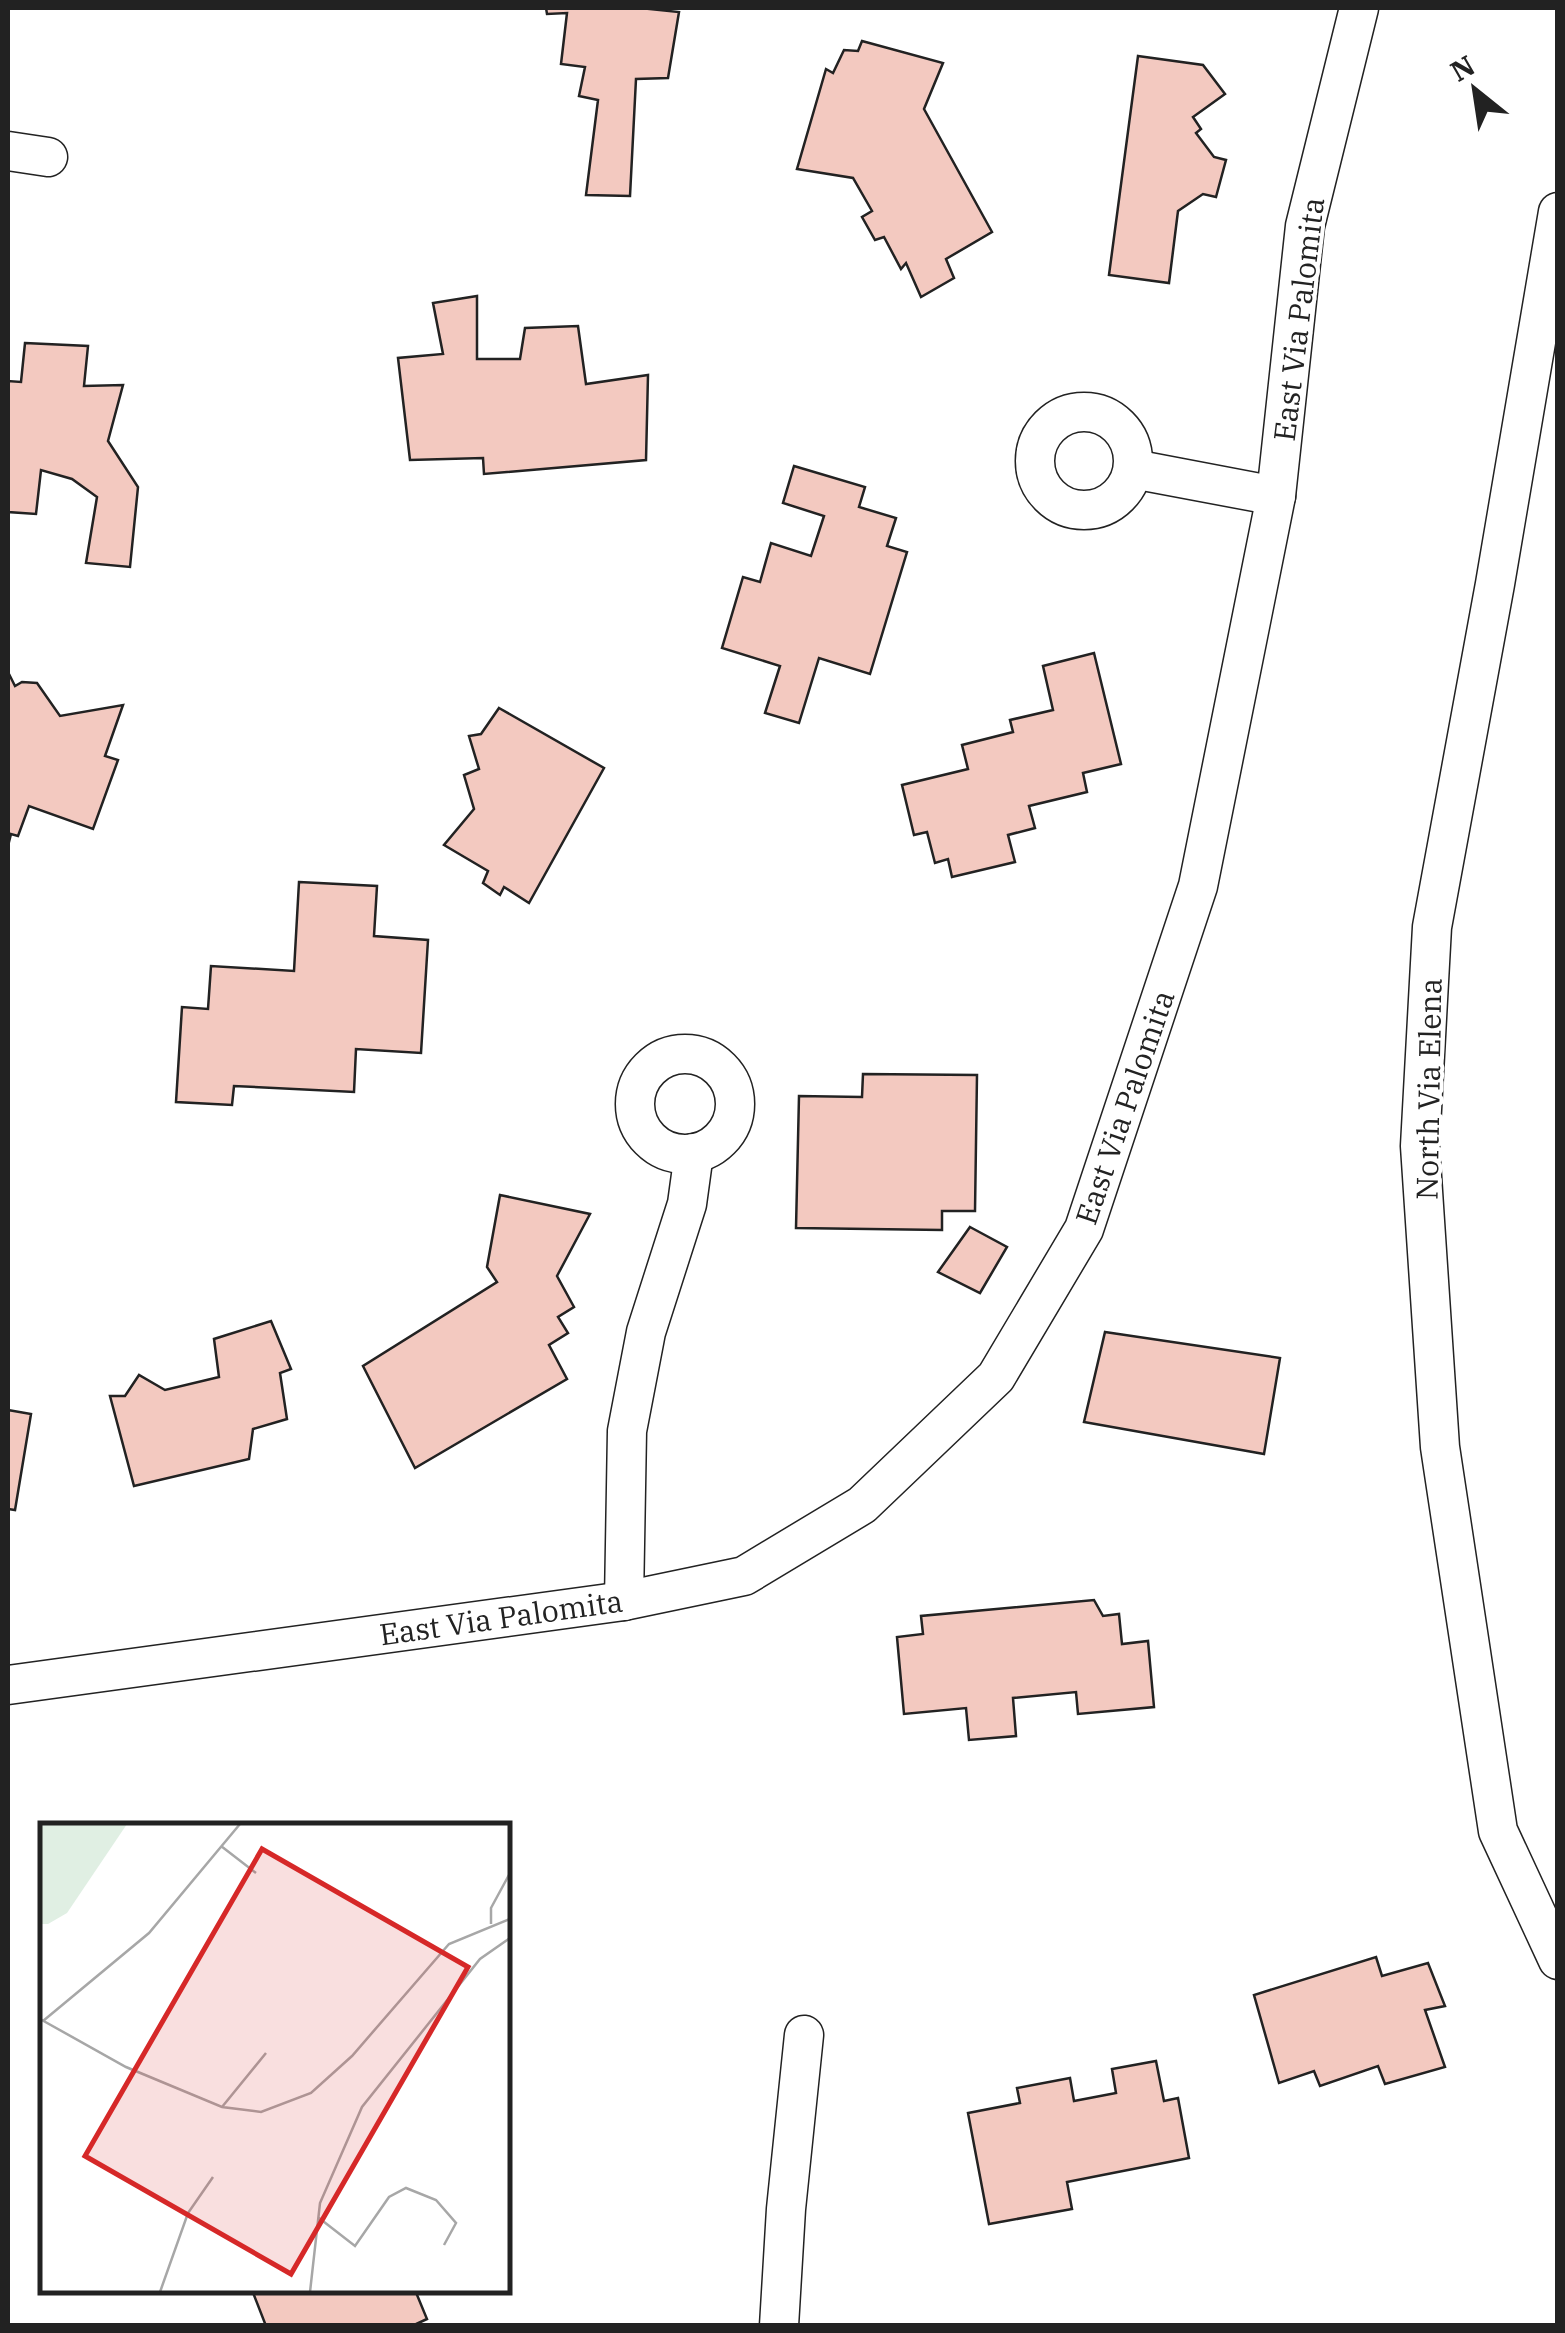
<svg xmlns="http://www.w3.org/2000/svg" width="1565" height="2333" font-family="'IBM Plex Serif',serif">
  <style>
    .building { fill: #f3c9c0; stroke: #222; stroke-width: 2.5 }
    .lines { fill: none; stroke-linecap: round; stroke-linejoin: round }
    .minor-casing { stroke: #222; stroke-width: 41 }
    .minor { stroke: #fff; stroke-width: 38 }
    .labels { text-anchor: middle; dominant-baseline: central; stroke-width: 8; stroke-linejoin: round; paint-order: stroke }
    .street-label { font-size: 30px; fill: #222; stroke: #fff }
    .inset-road { fill: none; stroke: #a7a7a7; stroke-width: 2.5 }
    .view { fill: #d62828; fill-opacity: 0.15; stroke: #d62828; stroke-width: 5 }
    .inset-edge { fill: none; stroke: #222; stroke-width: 5 }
  </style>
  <rect width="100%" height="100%" fill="#fff"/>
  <g class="building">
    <path d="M546,8h94l39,4 -11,66 -32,1 -6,117 -44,-1 12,-95 -19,-4 6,-29 -24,-3 6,-51 -20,1z"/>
    <path d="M862,41l81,22 -19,46 68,123 -46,27 8,19 -33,19 -15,-34 -5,6 -17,-32 -9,3 -13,-23 10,-6 -19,-33 -56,-9 29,-100 7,4 11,-23 14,1z"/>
    <path d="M1138,56l65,9 22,29 -32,23 8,12 -5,4 18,24 12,3 -10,37 -13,-3 -25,17 -9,72 -60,-8z"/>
    <path d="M477,296v63h43l5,-31 53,-2 8,58 62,-9 -2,85 -162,14 -1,-16 -73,2 -12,-102 45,-4 -10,-51z"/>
    <path d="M25,343l63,3 -4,40 39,-1 -15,56 30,46 -8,80 -44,-4 11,-66 -25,-18 -31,-9 -5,44 -28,-2v-131l13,1z"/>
    <path d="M794,466l71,21 -6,20 37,11 -9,28 20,6 -37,122 -51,-16 -20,65 -34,-10 15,-47 -58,-18 21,-71 17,5 11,-39 40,13 13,-40 -41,-13z"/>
    <path d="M1094,653l27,111 -38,9 4,19 -58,14 6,22 -27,7 7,27 -63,15 -4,-18 -13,4 -8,-31 -13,3 -12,-50 66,-16 -6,-24 51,-13 -3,-12 43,-10 -10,-44z"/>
    <path d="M8,672l7,14 7,-4 15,1 23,33 63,-11 -18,51 13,4 -25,69 -64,-23 -11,30 -7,-2 -3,12z"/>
    <path d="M499,708l105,60 -75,135 -25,-16 -4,8 -17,-12 5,-12 -44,-26 30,-36 -10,-34 15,-6 -10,-33 12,-2z"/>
    <path d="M299,882l78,4 -3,50 54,4 -7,113 -65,-4 -2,43 -120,-6 -2,19 -56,-3 6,-95 26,2 3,-43 83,5z"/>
    <path d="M863,1074l114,1 -2,136h-33v19l-146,-2 3,-132 63,1z"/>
    <path d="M500,1195l90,19 -33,62 17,31 -16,10 10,16 -19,12 18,34 -152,89 -52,-102 134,-84 -10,-15z"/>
    <path d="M970,1227l37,20 -27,46 -42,-21z"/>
    <path d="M271,1321l20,48 -11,4 7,46 -34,10 -4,30 -115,27 -24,-90h15l14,-21 26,15 54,-13 -5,-38z"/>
    <path d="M1105,1332l175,26 -16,96 -180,-32z"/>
    <path d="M8,1410l23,4 -16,96 -7,-1z"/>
    <path d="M1094,1600l9,16 16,-2 3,30 26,-3 6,66 -76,7 -2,-22 -63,6 3,38 -47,4 -3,-32 -62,6 -7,-77 26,-3 -2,-18z"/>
    <path d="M1376,1957l6,19 46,-13 17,43 -20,4 20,57 -60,17 -7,-18 -58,20 -6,-15 -35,12 -25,-88z"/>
    <path d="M1156,2061l8,40 14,-3 11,60 -122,24 5,27 -83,15 -21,-111 52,-10 -3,-15 53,-10 4,23 42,-8 -4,-24z"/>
    <path d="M252,2290h163l12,29 -15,7h-146z"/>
  </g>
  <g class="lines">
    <defs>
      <g id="minor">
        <path d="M8,151l40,6"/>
        <path d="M1558,212l-63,372 -63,343 -12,219 20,301 58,384 60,129"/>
        <circle cx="1084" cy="461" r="49"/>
        <path d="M1133,469l143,27"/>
        <circle cx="685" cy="1104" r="50"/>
        <path d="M624,1601l3,-170 19,-99 41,-128 7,-51"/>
        <path d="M8,1685l616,-84 120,-25 118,-71 134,-128 88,-148 114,-343 78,-390 29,-270 54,-218"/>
        <path d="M779,2326l7,-117 18,-174"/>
      </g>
    </defs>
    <use href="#minor" class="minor-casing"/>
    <use href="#minor" class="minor"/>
  </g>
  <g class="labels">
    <g class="street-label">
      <text transform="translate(1298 319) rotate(-83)">East Via Palomita</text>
      <text transform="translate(1428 1089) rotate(-89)">North Via Elena</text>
      <text transform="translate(1124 1107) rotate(-71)">East Via Palomita</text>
      <text transform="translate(501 1617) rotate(-8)">East Via Palomita</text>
    </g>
  </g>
  <g transform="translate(40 1823)">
    <rect width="470" height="470" fill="#fff"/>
    <path d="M0,1h87l-60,89 -19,11h-8z" fill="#e0efe3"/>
    <path class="inset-road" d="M181,23l35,27M451,101v-16l19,-35M0,196l86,48 96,40 39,5 50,-19 41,-37 97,-112 61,-25M3,198l106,-88 91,-109M182,284l44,-54M279,395l36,28 34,-49 17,-9 30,12 20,23 -12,22M120,469l28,-79 25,-36M270,469l10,-89 42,-96 118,-148 30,-21"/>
    <path class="view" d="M222,26l206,118 -177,307 -206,-118z"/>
    <rect width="470" height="470" class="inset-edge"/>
  </g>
  <rect width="1565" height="2333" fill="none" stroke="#222222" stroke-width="20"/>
  <g transform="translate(1475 90) rotate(330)" stroke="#ffffff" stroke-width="8" paint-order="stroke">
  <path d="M0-8L18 38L0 25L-18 38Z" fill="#222222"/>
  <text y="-15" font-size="28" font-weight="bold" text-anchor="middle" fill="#222222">N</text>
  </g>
</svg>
